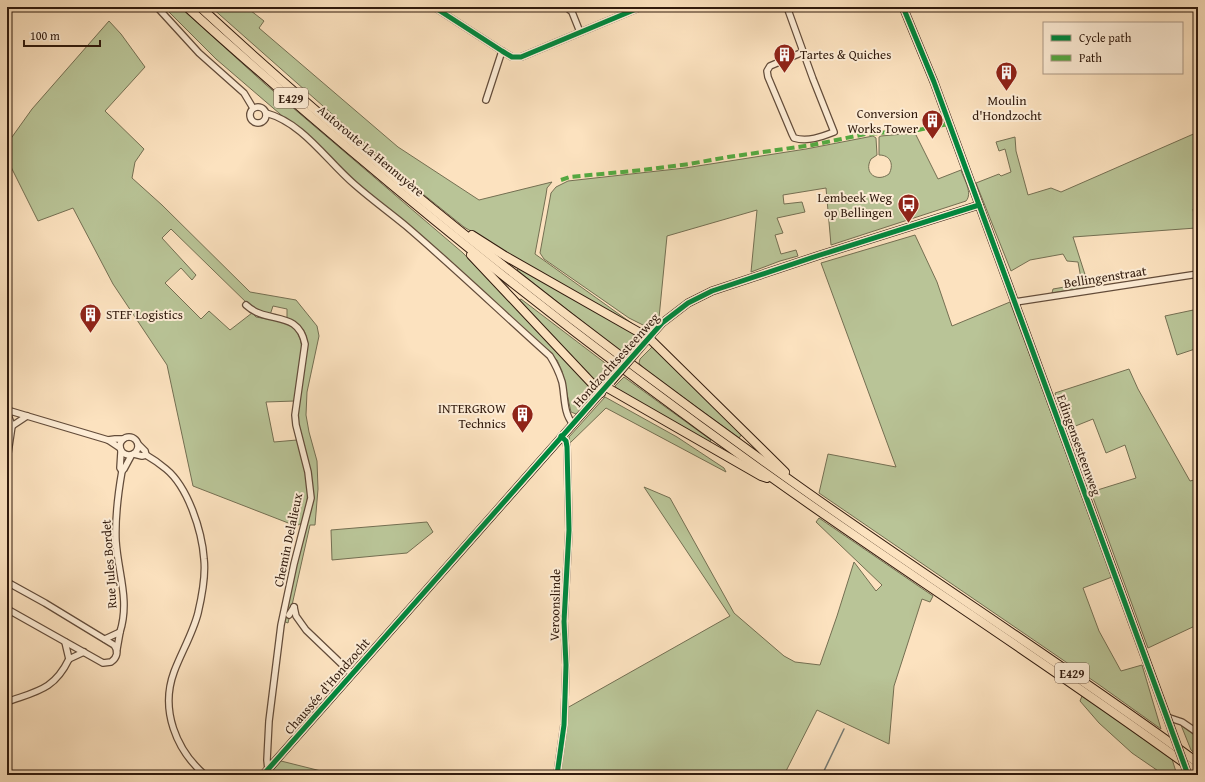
<svg xmlns="http://www.w3.org/2000/svg" width="1205" height="782" font-family="'Gentium Book Plus',serif">
  <style>
    .green { fill: #b9c497; stroke: #746f52 }
    .lines { fill: none; stroke-linecap: round; stroke-linejoin: round }
    .stream { stroke: #757b75; stroke-width: 1.5 }
    .minor-casing { stroke: #634c3a; stroke-width: 8 }
    .major-casing { stroke: #301a0d; stroke-width: 9 }
    .highway-casing { stroke: #301a0d; stroke-width: 10 }
    .minor { stroke: #fdecd5; stroke-width: 5.5 }
    .major { stroke: #fce2bf; stroke-width: 7 }
    .highway { stroke: #fce2bf; stroke-width: 8 }
    .major-bridge-casing { stroke: #301a0d; stroke-width: 9; stroke-linecap: butt }
    .major-bridge { stroke: #fce2bf; stroke-width: 7 }
    .quiet { stroke: #54a941; stroke-width: 4; stroke-dasharray: 8 4; stroke-linecap: butt }
    .cycleway-casing { stroke: #fdecd5; stroke-width: 8 }
    .cycleway { stroke: #00873e; stroke-width: 5 }
    .labels { text-anchor: middle; dominant-baseline: central; stroke-width: 4; stroke-linejoin: round; paint-order: stroke }
    .shield { fill: #fdecd5; stroke: #6e5949; stroke-width: 1 }
    .shield-label { font-size: 12px; font-weight: bold; fill: #301a0d }
    .poi-label { font-size: 13px; fill: #301a0d; stroke: #fdecd5; text-anchor: end }
    .street-label { font-size: 13px; fill: #301a0d; stroke: #fdecd5 }
  </style>
  <rect width="100%" height="100%" fill="#fce2bf"/>
  <filter id="stains"><feTurbulence type="fractalNoise" baseFrequency=".005" numOctaves="4"/><feColorMatrix values="0 0 0 0 .2 0 0 0 0 .09 0 0 0 0 .02 0 0 0 .5 -.17"/></filter>
  <radialGradient id="worn" r=".72"><stop offset=".6" stop-color="#630" stop-opacity="0"/><stop offset="1" stop-color="#630" stop-opacity=".3"/></radialGradient>
  <g class="green">
    <path d="M164,7h16l85,77 198,169 130,135c-2,10 -10,19 -17,26l-5,-2 -9,-41 -5,-11 -153,-139 -44,-35 -59,-54 -85,-73z"/>
    <path d="M211,7h35l18,14 -5,7 139,119 81,53 73,-18 -5,6 -1,7 -11,59 102,73 -1,2 -172,-102 -46,-37z"/>
    <path d="M109,21l12,13 24,33 -40,44 39,38 -9,13 -3,16 30,27 88,87 46,8 21,26 2,10 -12,56 -1,23 3,17 8,29 1,28 -3,36h-5l-22,98 -5,-2 29,-132 -15,-70 10,-78c-1,-13 -9,-18 -20,-22v-10l-14,-3 -3,9 -20,-9 -79,-77 -9,9 34,37 -4,5 -11,-12 -16,15 36,36 8,-8 21,19 22,-17 4,4c10,2 24,3 33,8 23,11 9,56 6,76l-29,1 8,40 23,-2c9,33 16,49 5,83l-6,3 -103,-40 -26,-121 -54,-81 -40,-76 -35,13 -31,-62v-15l25,-35z"/>
    <path d="M1198,132v75l-5,2 3,19 -123,9 16,50 -37,6 1,-4 29,-5 -4,-22 -11,-1 -4,-7 -33,6 -19,11 -35,-88 23,-9 2,2 10,-4 -6,-23 -6,2 -3,-9 19,-5 1,14 12,44 23,-7 10,4z"/>
    <path d="M915,133l23,46 23,-9c3,10 12,23 5,31l-135,44 -5,-57 -43,7 1,9 18,-2 3,10 -28,6 6,15 -8,2 6,19 15,-4 2,6 -18,5 -29,11 6,-62 -90,26 -8,82 -9,7 -5,1 -16,-8 -85,-59 -4,-6 11,-60 5,-6 12,-6 117,-13 121,-19 67,-13 3,2 1,17 -6,4c-8,14 6,24 18,15 5,-9 2,-19 -10,-19v-18l2,-1z"/>
    <path d="M915,235l22,47 15,44 58,-24 102,275 -29,11 16,43 22,40 21,-6 19,64 -63,-45 -279,-191 9,-39 68,13 -75,-204z"/>
    <path d="M520,267l121,70 -16,18 -108,-85z"/>
    <path d="M521,299l92,70 -12,14 -2,2 -82,-84z"/>
    <path d="M1198,309v39l-21,7 -12,-39z"/>
    <path d="M652,347l4,2 86,85 -3,4 -96,-70 -4,-5 1,-4z"/>
    <path d="M1129,369l9,20 52,92 8,-2v147l-1,-1 -49,23 -57,-156 45,-14 -11,-33 -19,8 -13,-34 -25,10 -13,-36z"/>
    <path d="M624,377l87,63 -2,3 -93,-55 -1,-2z"/>
    <path d="M605,397l72,40 47,31 2,4 -120,-64 -36,35 -1,-6z"/>
    <path d="M644,487l26,11 64,115 50,43 11,6 25,3 17,-49 17,-54 22,29 6,-6 -66,-63 3,-4 114,78 -3,6 -8,-3 -28,87 -5,58 -72,-34 -33,65h-225l8,-67 163,-92z"/>
    <path d="M427,522l6,10 -26,21 -75,7 -1,-30z"/>
    <path d="M1082,696l51,34 39,29 5,16h-13l-32,-22 -33,-30 -19,-22z"/>
    <path d="M1181,725l17,13v18l-7,-6z"/>
    <path d="M281,761l48,12 7,2h-67z"/>
  </g>
  <g class="lines">
    <path class="stream" d="M822,775l22,-46"/>
    <defs>
      <g id="minor">
        <path d="M157,7l42,46 45,40 9,15"/>
        <path d="M434,7l68,44 10,6h9l120,-50"/>
        <path d="M566,7l6,5 8,20"/>
        <path d="M787,7l26,72 21,53c-13,5 -26,10 -40,6l-2,-4 -24,-57 -1,-6 3,-5 33,-14"/>
        <path d="M486,100l16,-49"/>
        <circle cx="258" cy="115" r="8"/>
        <path d="M266,113c37,10 60,47 88,71 17,15 35,28 52,42 49,42 96,87 144,130 5,8 9,16 12,26 3,13 1,31 11,42"/>
        <path d="M1015,302l183,-28"/>
        <path d="M246,305c21,20 52,4 59,39l-10,71 1,10 12,47 3,26 -17,66 -13,61 -12,96 -2,39 1,10"/>
        <path d="M7,410l101,30"/>
        <path d="M7,412l5,14 15,-10"/>
        <circle cx="129" cy="446" r="9"/>
        <path d="M120,448l-12,-8 7,-1h8"/>
        <path d="M121,452l-1,16 2,3 2,-2 7,-13"/>
        <path d="M134,454l8,2 4,-1 -1,-4 -7,-7"/>
        <path d="M146,455c7,4 14,9 20,14 22,18 36,62 38,90 2,18 -2,37 -6,54 -5,20 -17,40 -24,59 -14,38 2,78 31,103"/>
        <path d="M7,460l5,-34"/>
        <path d="M7,582l38,21 69,42c5,6 3,13 -3,17l-8,1 -96,-54"/>
        <path d="M294,607l2,9 10,14 46,44"/>
        <path d="M289,615l5,-8"/>
        <path d="M120,632c10,-32 -2,-59 -4,-91 -1,-23 2,-47 6,-70"/>
        <path d="M105,639l15,-7 -3,17"/>
        <path d="M65,642l4,17 15,-7"/>
        <path d="M7,702c30,-11 47,-12 62,-43"/>
        <path d="M1167,717l15,5 16,11"/>
        <path d="M557,775l7,-50 1,-28 1,-32 -2,-44 5,-91 -2,-83 -1,-6 -5,-5"/>
      </g>
      <g id="major">
        <path d="M903,7l31,75 233,635"/>
        <path d="M645,342l17,-19 26,-20 24,-12 108,-36 159,-50"/>
        <path d="M263,775l341,-386"/>
      </g>
      <g id="highway">
        <path d="M187,7c39,36 80,71 120,106 151,130 308,254 471,369 139,99 283,190 420,291"/>
        <path d="M200,7c186,172 387,329 594,476 133,95 272,183 404,280"/>
        <path d="M472,235l33,21 144,82 136,134"/>
        <path d="M471,255l130,138"/>
        <path d="M606,387l155,89 6,2"/>
      </g>
    </defs>
    <use href="#minor" class="minor-casing"/>
    <use href="#major" class="major-casing"/>
    <use href="#highway" class="highway-casing"/>
    <use href="#minor" class="minor"/>
    <use href="#major" class="major"/>
    <use href="#highway" class="highway"/>
    <defs>
      <g id="major-bridge">
        <path d="M611,382l34,-40"/>
        <path d="M1167,717l21,58"/>
      </g>
    </defs>
    <use href="#major-bridge" class="major-bridge-casing"/>
    <use href="#major-bridge" class="major-bridge"/>
    <path class="quiet" d="M561,180l9,-3 73,-7 46,-6 39,-7 84,-12 54,-11 52,-4 31,-6"/>
    <defs>
      <g id="cycleway">
        <path d="M434,7l68,44 10,6h9l120,-50"/>
        <path d="M903,7l31,75 254,693"/>
        <path d="M263,775l399,-452 26,-20 24,-12 108,-36 159,-50"/>
        <path d="M557,775l7,-50 1,-28 1,-32 -2,-44 5,-91 -2,-83 -1,-6 -5,-5"/>
      </g>
    </defs>
    <use href="#cycleway" class="cycleway-casing"/>
    <use href="#cycleway" class="cycleway"/>
  </g>
  <defs>
    <symbol id="building-pin" viewBox="-11 -11 22 30"><path d="M0 17L-7.5 6A9.5 9.5 0 1 1 7.5 6Z" fill="#8f2418" stroke="#fdecd5"/><path d="M-4-6H4V6H1V3H-1V6H-4ZM-2.5-4.3h1.7v1.8h-1.7ZM.8-4.3h1.7v1.8H.8ZM-2.5-1h1.7V.8h-1.7ZM.8-1h1.7V.8H.8Z" fill="#fff"/></symbol>
    <symbol id="bus-pin" viewBox="-11 -11 22 30"><path d="M0 17L-7.5 6A9.5 9.5 0 1 1 7.5 6Z" fill="#8f2418" stroke="#fdecd5"/><path d="M-5-6H5V4H4V6H2V4H-2V6H-4V4H-5ZM-3.5-4V0h7V-4ZM-3.5 1.2v1.5H-2V1.2ZM2 1.2v1.5H3.5V1.2Z" fill="#fff"/></symbol>
  </defs>
  <g fill-rule="evenodd">
    <use href="#building-pin" x="772" y="42" width="25" height="34"/>
    <use href="#building-pin" x="994" y="60" width="25" height="34"/>
    <use href="#building-pin" x="920" y="108" width="25" height="34"/>
    <use href="#bus-pin" x="896" y="192" width="25" height="34"/>
    <use href="#building-pin" x="78" y="302" width="25" height="34"/>
    <use href="#building-pin" x="510" y="402" width="25" height="34"/>
  </g>
  <g class="labels">
    <g class="shield">
      <rect x="274" y="88" width="34" height="20" rx="3"/>
      <rect x="1055" y="663" width="34" height="20" rx="3"/>
    </g>
    <g class="shield-label">
      <text x="291" y="98">E429</text>
      <text x="1072" y="673">E429</text>
    </g>
    <g class="poi-label">
      <text x="800" y="54" text-anchor="start">Tartes &amp; Quiches</text>
      <text x="1007" y="100" text-anchor="middle">Moulin<tspan x="1007" dy="15">d'Hondzocht</tspan></text>
      <text x="918" y="113">Conversion<tspan x="918" dy="15">Works Tower</tspan></text>
      <text x="892" y="197">Lembeek Weg<tspan x="892" dy="15">op Bellingen</tspan></text>
      <text x="106" y="314" text-anchor="start">STEF Logistics</text>
      <text x="506" y="408">INTERGROW<tspan x="506" dy="15">Technics</tspan></text>
    </g>
    <g class="street-label">
      <text transform="translate(371 151) rotate(40)">Autoroute La Hennuyère</text>
      <text transform="translate(1105 277) rotate(-9)">Bellingenstraat</text>
      <text transform="translate(616 360) rotate(-48)">Hondzochtsesteenweg</text>
      <text transform="translate(1079 445) rotate(70)">Edingensesteenweg</text>
      <text transform="translate(288 540) rotate(-78)">Chemin Delalieux</text>
      <text transform="translate(109 564) rotate(-94)">Rue Jules Bordet</text>
      <text transform="translate(555 605) rotate(-89)">Veroonslinde</text>
      <text transform="translate(327 686) rotate(-49)">Chaussée d'Hondzocht</text>
    </g>
  </g>
  <rect width="1205" height="782" fill="none" stroke="#fce2bf" stroke-width="24"/>
  <rect x="8" y="8" width="1189" height="766" fill="none" stroke="#301a0d" stroke-width="2"/>
  <rect x="12" y="12" width="1181" height="758" fill="none" stroke="#301a0d"/>
  <rect x="1043" y="22" width="140" height="52" fill="#fdecd5" stroke="#ab9885"/>
  <rect x="1051" y="35" width="20" height="6" fill="#00873e" stroke="#ab9885"/>
  <text x="1079" y="42" font-size="12" fill="#301a0d">Cycle path</text>
  <rect x="1051" y="55" width="20" height="6" fill="#54a941" stroke="#ab9885"/>
  <text x="1079" y="62" font-size="12" fill="#301a0d">Path</text>
  <path d="M24 40v6h76v-6" fill="none" stroke="#301a0d" stroke-width="2"/>
  <text x="30" y="40" font-size="12" fill="#301a0d" stroke="#fdecd5" stroke-width="3" paint-order="stroke">100 m</text>
  <rect width="100%" height="100%" filter="url(#stains)"/>
  <rect width="100%" height="100%" fill="url(#worn)"/>
</svg>
